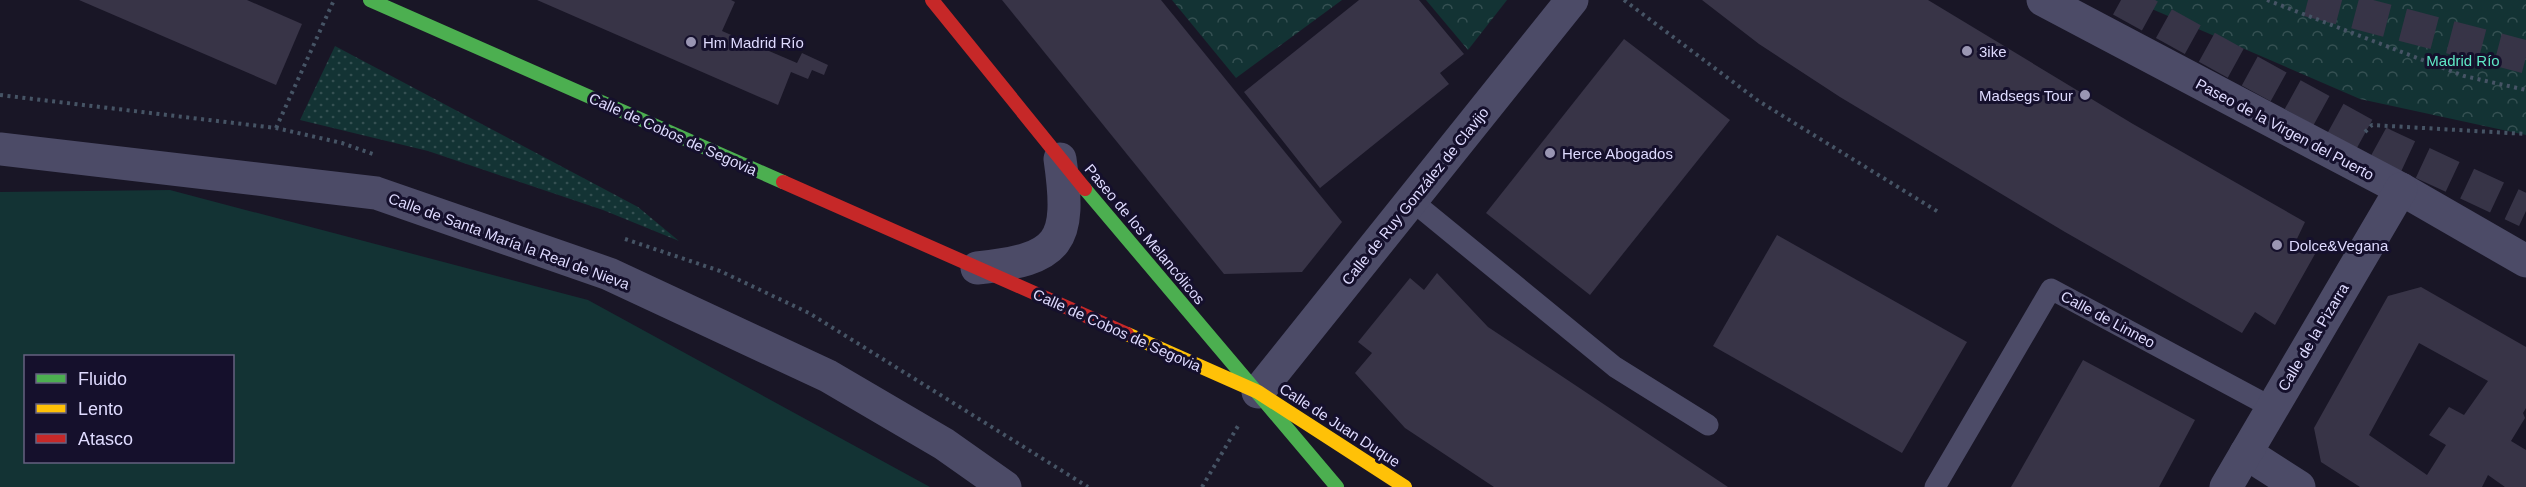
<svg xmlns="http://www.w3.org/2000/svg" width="2526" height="487" font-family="Arial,sans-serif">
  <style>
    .grass { fill: url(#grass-dots) }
    .forest { fill: url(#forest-crowns) }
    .pitch { fill: #133334; fill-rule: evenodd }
    .building { fill: #383447; fill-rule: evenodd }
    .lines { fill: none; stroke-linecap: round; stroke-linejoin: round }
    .highway-tunnel { stroke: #373447; stroke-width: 33; stroke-dasharray: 33 16; stroke-linecap: butt }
    .path { stroke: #465465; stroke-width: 4; stroke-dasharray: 3 4.5; stroke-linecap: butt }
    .lane { stroke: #4c4b67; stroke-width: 21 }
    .street { stroke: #4c4b67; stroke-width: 33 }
    .fast { stroke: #4caf50; stroke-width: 14 }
    .slow { stroke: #ffc107; stroke-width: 14 }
    .jam { stroke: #c62828; stroke-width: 14 }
    .poi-dot { fill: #9a96b3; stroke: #15102c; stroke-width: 2 }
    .labels { text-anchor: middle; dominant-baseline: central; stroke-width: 6; stroke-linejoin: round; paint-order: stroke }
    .poi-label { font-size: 15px; fill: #dfdbff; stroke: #15102c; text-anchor: start }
    .park-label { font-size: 15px; fill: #5fe8c6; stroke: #15102c }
    .street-label { font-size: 15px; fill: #dfdbff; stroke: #15102c }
  </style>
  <defs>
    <pattern id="grass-dots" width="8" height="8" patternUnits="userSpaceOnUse" patternTransform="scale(1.5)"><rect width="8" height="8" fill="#133334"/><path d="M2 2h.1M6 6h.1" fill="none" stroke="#355052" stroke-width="1.8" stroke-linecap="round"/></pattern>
    <pattern id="forest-crowns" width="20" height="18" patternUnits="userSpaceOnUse" patternTransform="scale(1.5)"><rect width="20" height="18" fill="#133334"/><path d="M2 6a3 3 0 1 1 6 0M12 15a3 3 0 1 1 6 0" fill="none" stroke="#355052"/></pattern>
  </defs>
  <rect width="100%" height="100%" fill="#191626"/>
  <path class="grass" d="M335,46l303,161 41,34 -76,-31 -175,-59 -128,-31z"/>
  <g class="forest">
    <path d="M1172,0h170l-106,78z"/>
    <path d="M1426,0h81l-39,50z"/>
    <path d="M2131,0h395v135l-166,-36z"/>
  </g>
  <path class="pitch" d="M170,190l418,110 342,187h-930v-295zM232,356v106h-206v-106z"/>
  <g class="building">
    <path d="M79,0h168l55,24 -26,61z"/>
    <path d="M537,0h194l4,2 -13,29 75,32 5,-10 26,12 -4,10 -12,-5 -4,9 -17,-7 -13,33z"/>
    <path d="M1002,0h159l181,222 -40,50 -78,2z"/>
    <path d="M1359,0h60l45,54 -24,19 9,11 -129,104 -76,-96z"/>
    <path d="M1702,0h226l205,124 172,98 -10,21 20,11 -40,71 -20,-13 -13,21 -177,-101 -225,-135 -81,-53z"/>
    <path d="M1624,39l106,81 -140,175 -104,-82z"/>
    <path d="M1777,235l190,107 -65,111 -189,-107z"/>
    <path d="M1437,273l51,54 240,160h-234l-89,-59 -50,-55 17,-20 -14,-11 52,-64 14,12z"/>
    <path d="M2421,287l105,60v61l-3,5 2,5 -14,23 15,9v37h-21l-17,-12 -6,12h-122l-39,-25 -7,-34 74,-132zM2419,343l69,38 -24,34 -15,-8 -20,28 17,10 -19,30 -58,-40z"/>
    <path d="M2083,360l112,60 -36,67h-148z"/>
  </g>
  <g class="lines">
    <g class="highway-tunnel">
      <path d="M2121,0l263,145 142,66"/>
      <path d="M2308,0l218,57"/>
    </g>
    <g class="path">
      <path d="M1624,0l133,100 183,113"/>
      <path d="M2267,0l197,76 62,14"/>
      <path d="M0,95l276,33 66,15 34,12"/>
      <path d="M276,128l58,-128"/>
      <path d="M2365,132l7,-7 154,9"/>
      <path d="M625,239l95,32 89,42 279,174"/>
      <path d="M1202,487l36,-61"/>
    </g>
    <g class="lane">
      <path d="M1411,200l204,167 93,58"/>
      <path d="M1935,487l116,-198 220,118"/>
    </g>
    <g class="street">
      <path d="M2043,0l358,189 125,72"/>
      <path d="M0,149l376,44 233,81 219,102 116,68 61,43"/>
      <path d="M977,268c84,-9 95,-25 83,-109"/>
      <path d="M1258,392l314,-392"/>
      <path d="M2246,453l53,34"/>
      <path d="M2226,487l175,-298"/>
    </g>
    <g class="fast">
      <path d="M370,0l413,182"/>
      <path d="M1085,189l252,298"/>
    </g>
    <path class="slow" d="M1127,334l131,58 147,95"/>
    <g class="jam">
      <path d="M932,0l153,189"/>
      <path d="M783,182l344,152"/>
    </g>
  </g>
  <g class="poi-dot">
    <circle cx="691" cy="42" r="6"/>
    <circle cx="1967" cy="51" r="6"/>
    <circle cx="2085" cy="95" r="6"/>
    <circle cx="1550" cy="153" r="6"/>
    <circle cx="2277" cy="245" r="6"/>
  </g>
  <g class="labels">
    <g class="poi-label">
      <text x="703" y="42">Hm Madrid Río</text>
      <text x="1979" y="51">3ike</text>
      <text x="2073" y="95" text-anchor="end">Madsegs Tour</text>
      <text x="1562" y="153">Herce Abogados</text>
      <text x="2289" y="245">Dolce&amp;Vegana</text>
    </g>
    <g class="park-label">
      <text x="2463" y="60">Madrid Río</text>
    </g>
    <g class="street-label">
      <text transform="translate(2285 129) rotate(28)">Paseo de la Virgen del Puerto</text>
      <text transform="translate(673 134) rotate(24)">Calle de Cobos de Segovia</text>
      <text transform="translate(1415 196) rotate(-51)">Calle de Ruy González de Clavijo</text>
      <text transform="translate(1145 234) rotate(50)">Paseo de los Melancólicos</text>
      <text transform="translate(509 241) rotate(20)">Calle de Santa María la Real de Nieva</text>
      <text transform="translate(2108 319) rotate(28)">Calle de Linneo</text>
      <text transform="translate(1117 330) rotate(24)">Calle de Cobos de Segovia</text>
      <text transform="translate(2313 337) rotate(-59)">Calle de la Pizarra</text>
      <text transform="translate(1340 425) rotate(33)">Calle de Juan Duque</text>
    </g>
  </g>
  <rect x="24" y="355" width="210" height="108" fill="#15102c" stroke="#666180" stroke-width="1.5"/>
  <rect x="36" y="374" width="30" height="9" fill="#4caf50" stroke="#666180" stroke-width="1.5"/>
  <text x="78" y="385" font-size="18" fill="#dfdbff">Fluido</text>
  <rect x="36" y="404" width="30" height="9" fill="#ffc107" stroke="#666180" stroke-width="1.5"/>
  <text x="78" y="415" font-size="18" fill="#dfdbff">Lento</text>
  <rect x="36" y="434" width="30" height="9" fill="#c62828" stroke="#666180" stroke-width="1.5"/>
  <text x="78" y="445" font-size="18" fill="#dfdbff">Atasco</text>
</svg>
